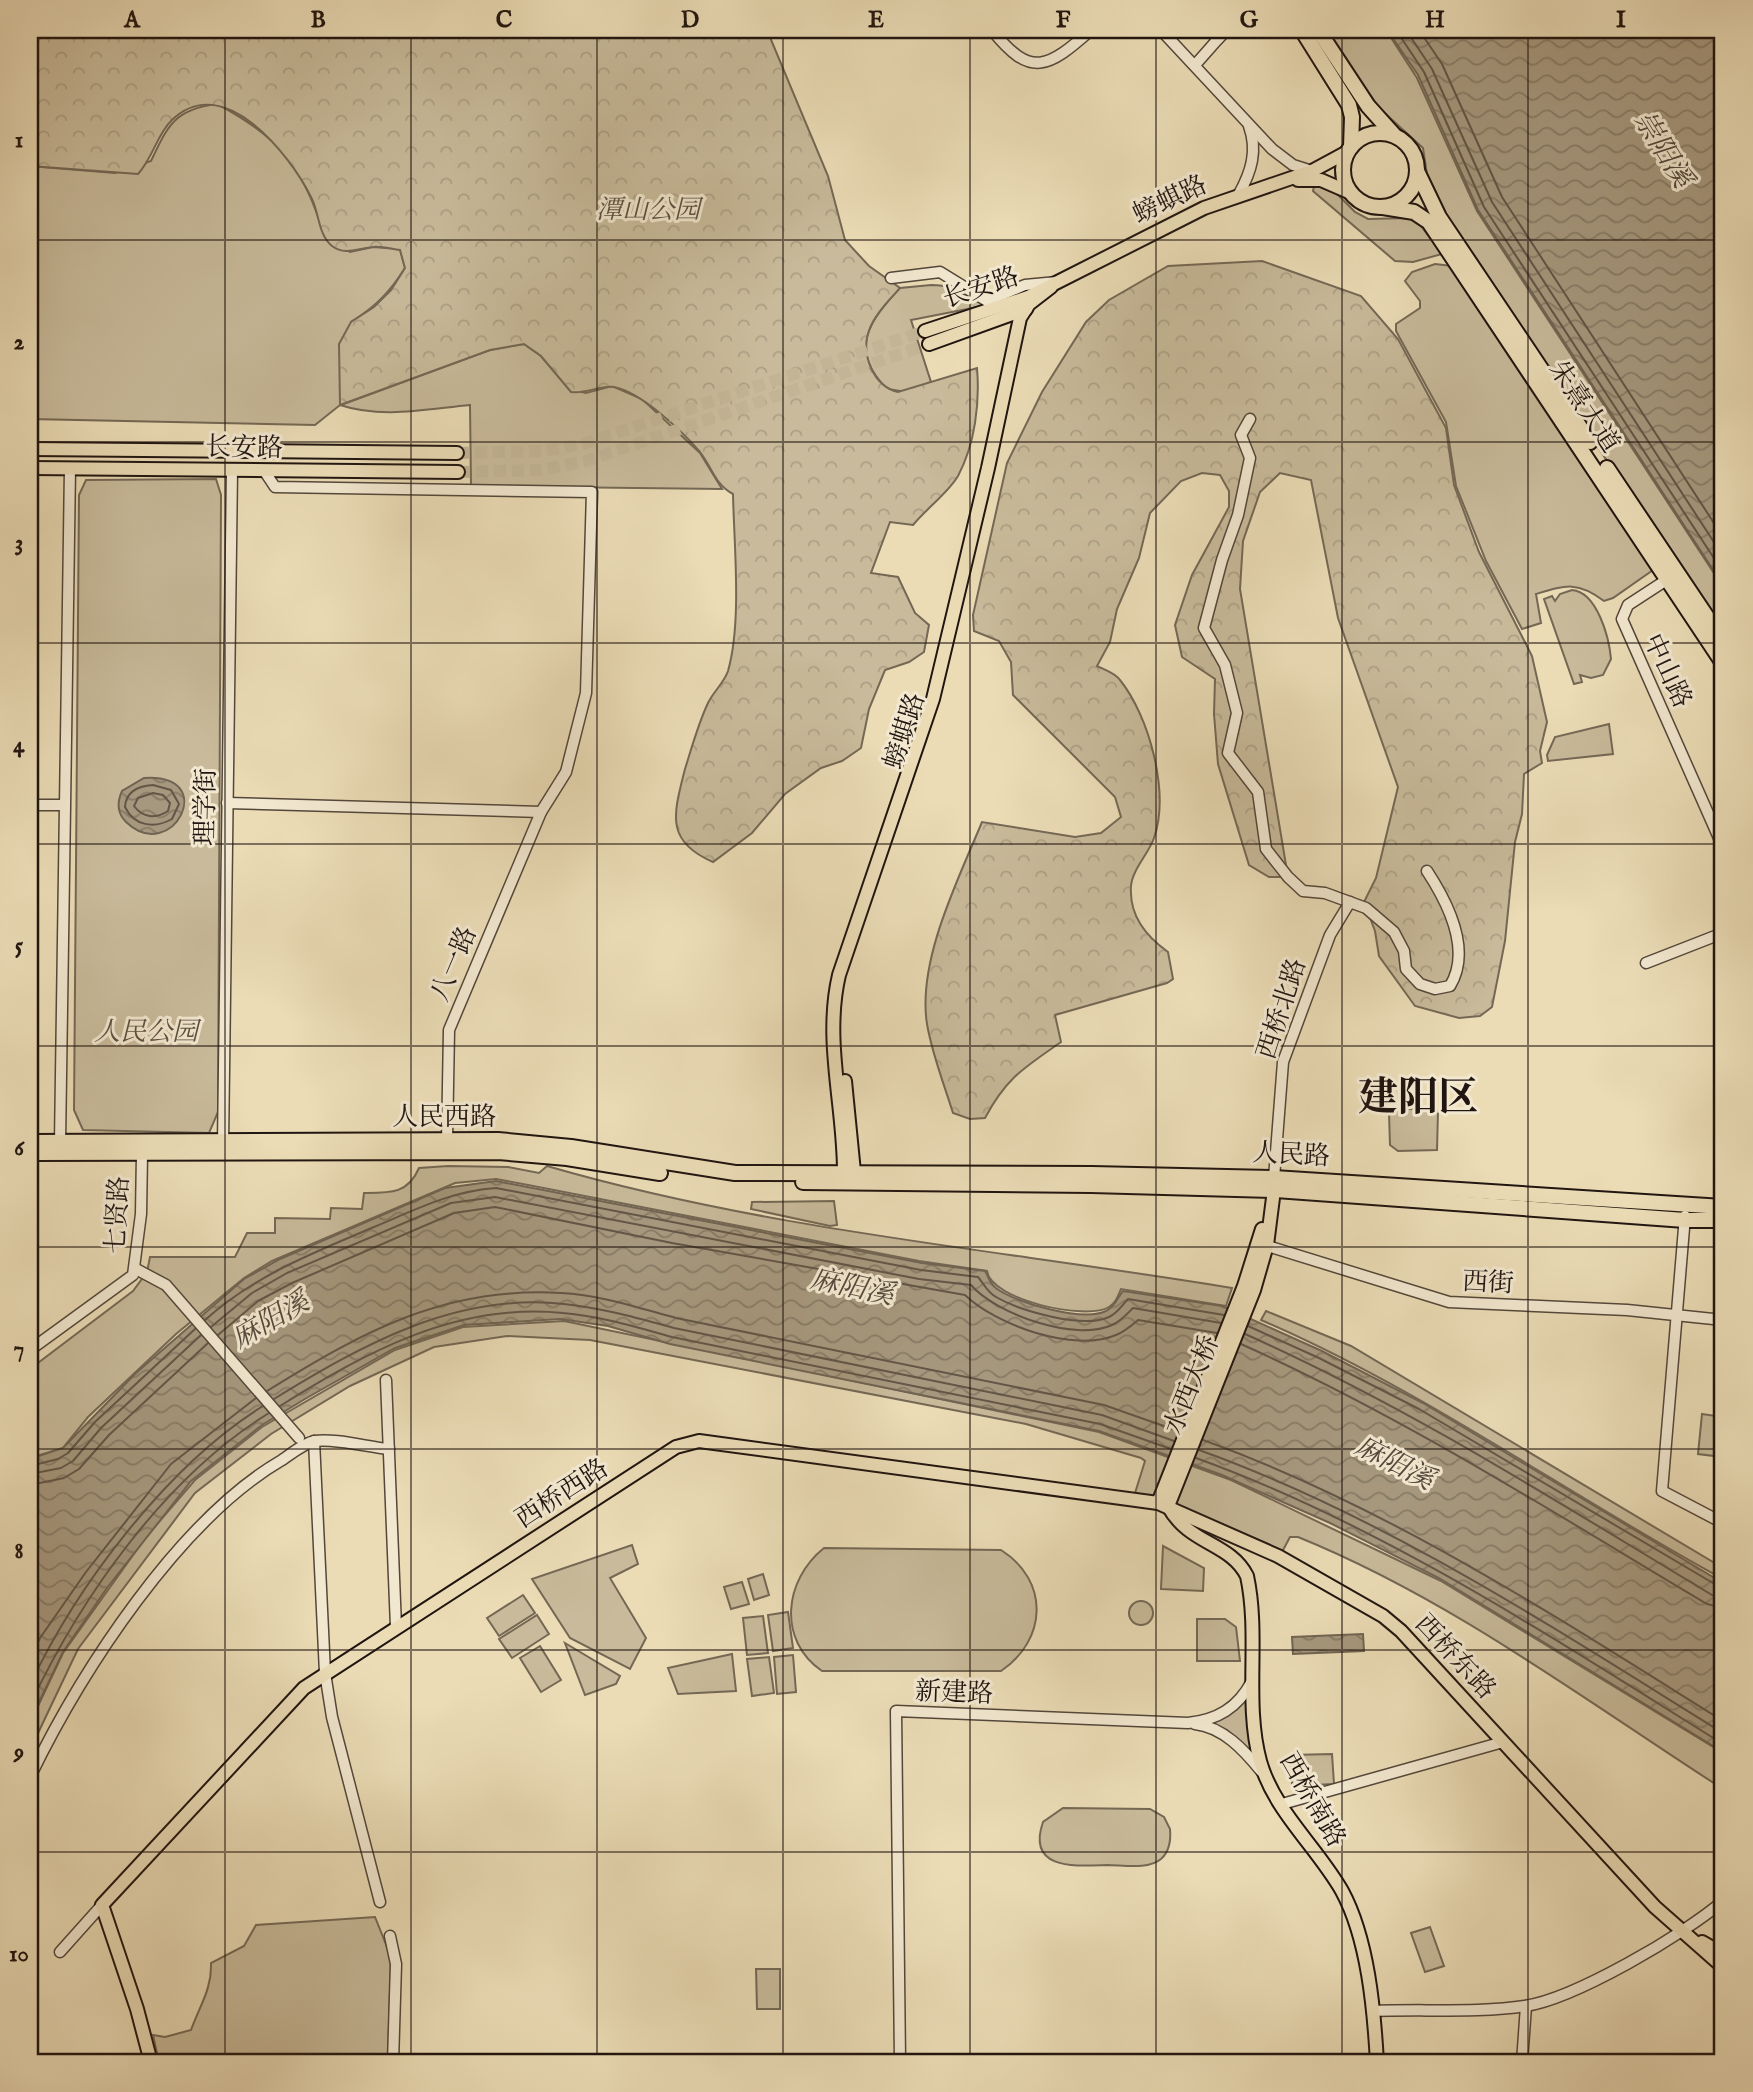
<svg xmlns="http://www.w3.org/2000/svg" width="1753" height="2092" font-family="'IM FELL English','Noto Serif SC',serif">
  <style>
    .green { fill: #c8ba9a; stroke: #746855; stroke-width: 2 }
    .forest { fill: url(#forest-crowns); stroke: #746855; stroke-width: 2 }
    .water { fill: url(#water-waves); stroke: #706452; stroke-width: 2 }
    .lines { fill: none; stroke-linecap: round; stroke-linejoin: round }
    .shore { stroke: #635647; stroke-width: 2 }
    .major-tunnel { stroke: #c2b495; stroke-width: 12; stroke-dasharray: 12 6; stroke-linecap: butt }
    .minor-casing { stroke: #53473a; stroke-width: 13 }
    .major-casing { stroke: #201510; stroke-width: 16 }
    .highway-casing { stroke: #201510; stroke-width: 18 }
    .minor { stroke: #f2e8d0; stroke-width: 10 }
    .major { stroke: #ebdcb6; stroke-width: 12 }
    .highway { stroke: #ebdcb6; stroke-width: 14 }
    .grid { fill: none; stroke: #201510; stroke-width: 2; stroke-opacity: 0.55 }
    .labels { text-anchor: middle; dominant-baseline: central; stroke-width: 6; stroke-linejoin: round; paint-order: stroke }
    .street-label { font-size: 26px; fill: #201510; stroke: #f2e8d0 }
    .park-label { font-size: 26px; font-style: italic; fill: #5b4f40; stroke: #f2e8d0 }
    .water-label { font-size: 28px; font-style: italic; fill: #56493c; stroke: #f2e8d0 }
    .town-label { font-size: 40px; font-weight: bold; fill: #201510; stroke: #f2e8d0 }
    .neatline { fill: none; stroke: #201510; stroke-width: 2.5 }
    .grid-label { font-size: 23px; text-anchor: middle; font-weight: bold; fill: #201510 }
  </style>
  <defs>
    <pattern id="forest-crowns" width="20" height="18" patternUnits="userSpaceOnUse" patternTransform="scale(1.75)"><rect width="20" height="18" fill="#c8ba9a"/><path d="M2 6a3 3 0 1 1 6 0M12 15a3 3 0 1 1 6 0" fill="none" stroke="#ac9f84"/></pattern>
    <pattern id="water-waves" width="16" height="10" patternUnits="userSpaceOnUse" patternTransform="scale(1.75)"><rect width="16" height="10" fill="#a6987e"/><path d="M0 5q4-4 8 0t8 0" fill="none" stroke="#877b66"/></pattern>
  </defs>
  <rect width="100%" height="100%" fill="#ebdcb6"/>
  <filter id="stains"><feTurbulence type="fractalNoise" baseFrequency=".00286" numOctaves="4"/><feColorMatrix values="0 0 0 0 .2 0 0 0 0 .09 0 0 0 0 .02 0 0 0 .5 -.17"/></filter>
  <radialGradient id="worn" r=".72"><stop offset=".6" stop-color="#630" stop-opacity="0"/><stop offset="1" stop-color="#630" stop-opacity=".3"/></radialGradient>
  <g class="green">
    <path d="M1323,30h63l31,48 60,133 246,376v48l-283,-425 -12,-29 -5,-33 -45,-41z"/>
    <path d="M217,104c65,34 86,64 108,133l25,15 23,-5 27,2 5,19c-15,24 -30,39 -54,54l-10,83 149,-55 34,-6 17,12 28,33 17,4 26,-7 30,13 58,54 22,36 -251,-3 -1,-81c-43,4 -88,14 -130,0l-25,20 -285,-6v-253l85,7 36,-12c17,-36 24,-52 66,-57z"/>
    <path d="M1314,186l17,2 24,24 13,7 41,-1 9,4 24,32 -29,8 -18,-1 -82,-70z"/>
    <path d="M1435,264l17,2 201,304 -40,28 -9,3c-26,-20 -38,-16 -68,-7l5,29 -19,6 -36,-68 -30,-75 -10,-64 -50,-91v-7l24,-16v-7l-15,-20 7,-9z"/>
    <path d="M931,285c31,0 35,16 57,20l-77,15 20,62 -24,10 -20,-3c-39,-39 -18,-68 13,-101z"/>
    <path d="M216,479l5,16 -3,617 -9,21 -126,-3 -9,-20 5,-615 7,-15z"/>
    <path d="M1572,590c25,2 37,47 39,69l-8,16 -12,3 -11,-3 2,7 -8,2 -30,-85 8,-3 3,5 5,-7z"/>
    <path d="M1609,724l4,30 -65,7 -1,-6 8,-18z"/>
    <path d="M1393,1109h42l3,2 -1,39 -39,1 -8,-6 -1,-32z"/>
    <path d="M448,1166l60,1 31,6 8,-7c224,65 456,84 685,122l-6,18 -105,-17c-3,7 -5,14 -12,18 -23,14 -118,-7 -122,-36l-68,-10 -391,-76 -32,-6 -41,4 -183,78 -28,17 -68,56 -88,83 -25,31 -33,10v-89l103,-78 14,-19 3,-15h85l12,-24h28v-15l55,1 1,-11 31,1 2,-16c26,0 44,1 55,-25z"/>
    <path d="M834,1201l3,24 -7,1 -79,-17 1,-7z"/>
    <path d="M1266,1311l85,35 372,222v11c-155,-84 -299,-189 -462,-259z"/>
    <path d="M564,1321l535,111 132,48 210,101 282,172v36c-137,-88 -272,-190 -425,-252h-8l-8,15 -139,-54 -8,-5 10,-32 -4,-3 -115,-34 -436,-84 -83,-4 -73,11 -84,39 -79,48 -76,59 -117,156 -48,101v-27l33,-70 83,-116 49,-57 67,-53 133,-77 68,-23z"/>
    <path d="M1702,1414l21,3v40l-25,-3z"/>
    <path d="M632,1545l6,19 -28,14 36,60 -16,31 -60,-31 -38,-59z"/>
    <path d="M1163,1546l41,22 -1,23 -42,-2z"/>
    <path d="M824,1548l177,2c49,31 46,90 0,121h-179c-45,-31 -38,-91 2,-123z"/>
    <path d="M763,1574l6,21 -15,5 -6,-21z"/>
    <path d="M742,1582l7,22 -18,5 -7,-22z"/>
    <path d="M523,1595l12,18 -36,23 -12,-18z"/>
    <circle cx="1141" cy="1613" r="12"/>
    <path d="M788,1612l5,36 -20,3 -5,-36z"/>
    <path d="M537,1615l12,19 -37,24 -13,-19z"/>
    <path d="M763,1616l5,37 -21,2 -4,-37z"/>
    <path d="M1225,1619l11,8 4,34h-43v-42z"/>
    <path d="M565,1643l55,33 -4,8 -31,11z"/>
    <path d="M540,1646l21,34 -20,12 -21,-34z"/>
    <path d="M732,1654l4,37 -58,3 -10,-26z"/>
    <path d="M793,1655l3,37 -19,2 -3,-37z"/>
    <path d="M769,1657l5,36 -22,3 -5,-37z"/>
    <path d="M1249,1694l8,64 -45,-34z"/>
    <path d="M1332,1754l2,30 -42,2 -1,-31z"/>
    <path d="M1063,1808l87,1 14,8 6,12c1,11 0,22 -9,30 -13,11 -38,6 -54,6 -30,1 -81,6 -64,-43z"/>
    <path d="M375,1917l16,40 -3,105h-229l-6,-27 12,2 26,-7c9,-25 21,-41 20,-67l33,-17 12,-21z"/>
    <path d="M1430,1927l14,39 -19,6 -14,-39z"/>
    <path d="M756,1969h24v40h-23z"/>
  </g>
  <g class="forest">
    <path d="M30,30h737l61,146 17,64 24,26 31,22c-22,24 -44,46 -29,80 6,13 14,21 27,24l79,-24c3,35 -2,76 -19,108 -10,17 -32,33 -45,49l-23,-3 -19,51 27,4 17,36 14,12 -5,27 -15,10 -24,8 -16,39 -8,39 -19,13 -21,7 -36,26 -33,39 -39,29c-49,-21 -39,-49 -28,-93 7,-22 13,-45 23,-66 5,-11 16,-20 20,-32 14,-49 6,-126 5,-177 -18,-9 -21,-27 -33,-42 -18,-21 -59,-60 -86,-65 -13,-2 -28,7 -43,5l-30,-36 -17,-12 -34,6 -150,55 -1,-61 12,-22 23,-15 17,-17 14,-22 -5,-18c-9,-1 -18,-4 -27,-3 -14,1 -28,9 -41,-1 -14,-11 -13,-35 -21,-49 -21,-42 -87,-127 -139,-77 -15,14 -19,38 -34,54l-108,-8z"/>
    <path d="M1262,261l99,35 37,43 48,89 8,57 25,67 53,104 15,66 -7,29 2,12 -18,11 -2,40 -7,28 -10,99 -13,66 -12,9 -21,2 -44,-12 -36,-50 -4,-25 -11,-29 12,-24 22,-91 -60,-169 -27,-138 -31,-7 -20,19 -17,49 -3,48 48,288h-19l-20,-12 -31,-101 -4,-50 1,-35 -33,-22 -7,-32 17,-50 37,-68v-16l-9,-16 -18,-2 -21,8 -31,32 -11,45 -22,51 -7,33 -13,24c8,4 18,7 23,14 29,36 50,112 34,158 -5,15 -22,32 -23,48 -2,30 15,50 37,66l5,27 -6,4 -112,32 6,27c-37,26 -54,35 -76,76l-15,1 -17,-6c-9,-29 -21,-59 -26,-89 -10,-63 31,-144 55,-202l93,15 26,-4 20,-16 -6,-20 -102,-102 -2,-33 -12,-21 -25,-10 -1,-16 34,-152 35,-71 44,-70 23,-22 59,-34z"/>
  </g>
  <g class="water">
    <path d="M1387,30h336v555l-245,-375 -60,-135z"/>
    <path d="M144,778c77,-5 28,88 -18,44 -9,-9 -9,-20 -4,-31z"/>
    <path d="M496,1181l426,82 63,8c4,6 4,12 11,17 19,15 87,34 110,23 10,-5 11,-13 17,-20l99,15 100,45 101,52 300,180v169l-284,-174 -109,-55 -108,-48 -123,-44 -429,-87 -62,-18 -48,-7 -96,6 -69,23 -90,51 -43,26 -71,56 -84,107 -44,64 -33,69v-262l33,-11 73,-75 108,-94 36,-20 165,-71z"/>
    <path d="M1363,1634l1,17 -71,3 -1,-17z"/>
  </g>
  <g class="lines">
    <g class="shore">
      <path d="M1396,30l28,42 60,135 239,365"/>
      <path d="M1406,30l26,39 60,133 231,354"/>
      <path d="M1419,30l23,34 60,133 221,340"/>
      <path d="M153,785l18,5 8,14 -7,15c-18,10 -38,7 -47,-12 1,-16 13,-21 28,-22z"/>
      <path d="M153,793l10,2 7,8 -2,8c-12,8 -25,7 -34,-5l4,-8z"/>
      <path d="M205,1320c50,-45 108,-67 169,-93 41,-17 77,-36 122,-39l425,82 57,7c6,7 9,15 18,20 24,14 87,32 113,20 9,-4 13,-12 19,-18l96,16"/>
      <path d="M1248,1326l71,32 100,51 304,180"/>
      <path d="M211,1327l41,-34 35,-20 164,-70 44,-6 424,82 52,6c25,29 104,57 141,40 9,-4 15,-11 21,-17l88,15"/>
      <path d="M1245,1334c164,73 314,169 467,261l11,3"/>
      <path d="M218,1335l40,-34 34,-18 162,-70 41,-6 177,36 293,52c31,30 109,58 151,40 8,-3 16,-10 22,-15l79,13"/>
      <path d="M1241,1344c163,73 313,169 466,260l16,4"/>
      <path d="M267,1391c95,-59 178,-105 294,-98 40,2 78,15 115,25l428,87 74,26"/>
      <path d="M274,1399c88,-54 182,-107 290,-95 38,4 73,14 110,24l428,87 72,26"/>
      <path d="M280,1406c86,-54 177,-104 283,-93 37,3 73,14 109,24l428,87 71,25"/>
      <path d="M1203,1440c186,67 353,177 520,281"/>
      <path d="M1199,1450c187,67 356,179 524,283"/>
      <path d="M1196,1458c188,68 358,181 527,286"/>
      <path d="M30,1466l28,-7 10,-6 27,-31 100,-93"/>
      <path d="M30,1474l31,-6 12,-7 28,-33 100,-93"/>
      <path d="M30,1485l34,-7 15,-9 30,-34 99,-92"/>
      <path d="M30,1660l10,-22 46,-66 85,-108 85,-66"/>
      <path d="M30,1685c47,-100 138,-220 233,-279"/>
      <path d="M30,1705c51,-108 135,-228 239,-292"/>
    </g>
    <g class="major-tunnel">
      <path d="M457,453l85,-2 41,-7 342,-113"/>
      <path d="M458,472l83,-2 45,-9 343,-117"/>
    </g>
    <defs>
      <g id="minor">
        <path d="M992,30c39,49 56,38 99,0"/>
        <path d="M1161,30l111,119 21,16 19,6"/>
        <path d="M1218,39l9,-9"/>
        <path d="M1195,65l23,-26 -10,-9"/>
        <path d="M1239,194c12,-22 19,-43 10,-68"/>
        <path d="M891,278l49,-6 47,29 38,-16 32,-3"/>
        <path d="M1250,419l-9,16 9,23 -12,57 -16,45 -18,68 21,37 12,48 -9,40 30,39 8,57 22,28 15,14 22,2 41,15 28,24 10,19 2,18 14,15 15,5 15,-3c22,-36 -2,-83 -23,-115"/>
        <path d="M265,472l10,15 317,5 -6,201 -20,79 -25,40 -92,218 -2,111"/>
        <path d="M1671,577l-43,28 -6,14 101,228"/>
        <path d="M227,803l314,9"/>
        <path d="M30,805h34"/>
        <path d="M1646,963l77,-30"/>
        <path d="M60,1143l10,-675"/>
        <path d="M223,1144l9,-673"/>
        <path d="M1274,1178l9,-116 47,-127 20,-33"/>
        <path d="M1685,1216l-23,275 61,32"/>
        <path d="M1261,1244l188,58 178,8 96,10"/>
        <path d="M136,1269l30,16 133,153"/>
        <path d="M30,1350l103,-75 8,-61 1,-60"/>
        <path d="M386,1380l10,247"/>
        <path d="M314,1441l11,232 7,44 48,185"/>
        <path d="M1195,1724c28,3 49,26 66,47"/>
        <path d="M30,1777c52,-107 149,-257 252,-317 9,-6 22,-17 33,-19 19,-3 53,6 74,8"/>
        <path d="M1282,1804l221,-62"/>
        <path d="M390,1936l6,28 -3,98"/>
        <path d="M60,1952l42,-47"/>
        <path d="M1374,2011c46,-2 106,2 151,-5 49,-7 160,-72 198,-105"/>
        <path d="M900,2062l-4,-351 292,12c29,-3 50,-15 64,-42"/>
        <path d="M1522,2062l4,-56"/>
      </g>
      <g id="major">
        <path d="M1298,180h23l30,13"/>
        <path d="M925,331l103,-34 176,-89 108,-37 37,-20"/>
        <path d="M929,344l97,-35"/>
        <path d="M30,449l427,4"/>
        <path d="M30,468l428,4"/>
        <path d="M845,1081l10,101"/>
        <path d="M844,1181c2,-69 -21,-138 -5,-206l94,-276 55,-231 32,-150 9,-14 22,-17"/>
        <path d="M1158,1503l86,-217 18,-57"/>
        <path d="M1168,1506c21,39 62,36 79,70 13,60 -3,126 13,185 14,50 57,86 82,130 26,48 32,118 35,171"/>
        <path d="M1168,1506l86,-216 13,-45 8,-63"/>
        <path d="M1702,1942l21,12"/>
        <path d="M151,2062l-14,-53 -35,-104 202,-217 372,-241 23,-6 459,62 120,53 105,60 18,15 254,276 68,60"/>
      </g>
      <g id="highway">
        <path d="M1302,30l47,75 3,12 -1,30"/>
        <path d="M1318,30l50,76 26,29"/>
        <circle cx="1380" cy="170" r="37"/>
        <path d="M1417,171l22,46 151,225"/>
        <path d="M1383,207l31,5 15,10 294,441"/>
        <path d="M1607,468l116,173"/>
        <path d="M30,1142l468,-2 73,7 164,26 357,1 182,4 449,29"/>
        <path d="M30,1153l468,-1 69,6 93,15"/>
        <path d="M803,1182l288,3 185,5 409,30h38"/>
      </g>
    </defs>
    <use href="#minor" class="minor-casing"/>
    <use href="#major" class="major-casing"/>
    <use href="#highway" class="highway-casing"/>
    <use href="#minor" class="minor"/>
    <use href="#major" class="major"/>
    <use href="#highway" class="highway"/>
  </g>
  <path class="grid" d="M225,30v2032M411,30v2032M597,30v2032M783,30v2032M970,30v2032M1156,30v2032M1342,30v2032M1528,30v2032M30,240h1693M30,442h1693M30,643h1693M30,844h1693M30,1046h1693M30,1247h1693M30,1449h1693M30,1650h1693M30,1852h1693"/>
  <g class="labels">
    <g class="street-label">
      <text transform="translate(1170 200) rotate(-25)">螃蜞路</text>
      <text transform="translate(981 288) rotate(-18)">长安路</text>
      <text transform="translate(1584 407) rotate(56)">朱熹大道</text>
      <text transform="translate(244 448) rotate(1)">长安路</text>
      <text transform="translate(1667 671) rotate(65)">中山路</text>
      <text transform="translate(905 731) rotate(-72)">螃蜞路</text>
      <text transform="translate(206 807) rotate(-89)">理学街</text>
      <text transform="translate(454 964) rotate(-67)">八一路</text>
      <text transform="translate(1282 1009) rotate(-72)">西桥北路</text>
      <text x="444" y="1117">人民西路</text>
      <text transform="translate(1291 1155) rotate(3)">人民路</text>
      <text transform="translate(118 1215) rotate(-87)">七贤路</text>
      <text transform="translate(1488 1283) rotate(3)">西街</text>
      <text transform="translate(1192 1385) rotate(-68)">水西大桥</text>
      <text transform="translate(562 1494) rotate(-33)">西桥西路</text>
      <text transform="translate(1455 1657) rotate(47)">西桥东路</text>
      <text transform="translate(954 1693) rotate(2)">新建路</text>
      <text transform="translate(1312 1800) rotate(60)">西桥南路</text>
    </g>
    <g class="park-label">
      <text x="648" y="210">潭山公园</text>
      <text x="146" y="1032">人民公园</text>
    </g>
    <g class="water-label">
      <text transform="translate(1662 150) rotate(58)">崇阳溪</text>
      <text transform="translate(852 1288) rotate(12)">麻阳溪</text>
      <text transform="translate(271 1321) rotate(-30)">麻阳溪</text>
      <text transform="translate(1394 1464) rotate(27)">麻阳溪</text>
    </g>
    <g class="town-label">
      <text x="1418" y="1099">建阳区</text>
    </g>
  </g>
  <rect width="1753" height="2092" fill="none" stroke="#ebdcb6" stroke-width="77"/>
  <rect x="38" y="38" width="1676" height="2016" class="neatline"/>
  <g class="grid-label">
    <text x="132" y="27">A</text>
    <text x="318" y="27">B</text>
    <text x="504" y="27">C</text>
    <text x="690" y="27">D</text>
    <text x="876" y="27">E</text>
    <text x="1063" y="27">F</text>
    <text x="1249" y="27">G</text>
    <text x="1435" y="27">H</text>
    <text x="1621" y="27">I</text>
    <text x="19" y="147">1</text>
    <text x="19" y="349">2</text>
    <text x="19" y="550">3</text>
    <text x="19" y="752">4</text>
    <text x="19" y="953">5</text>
    <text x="19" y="1155">6</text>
    <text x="19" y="1356">7</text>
    <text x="19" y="1558">8</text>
    <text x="19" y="1759">9</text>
    <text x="19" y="1961">10</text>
  </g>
  <rect width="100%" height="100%" filter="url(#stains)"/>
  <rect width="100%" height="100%" fill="url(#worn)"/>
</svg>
